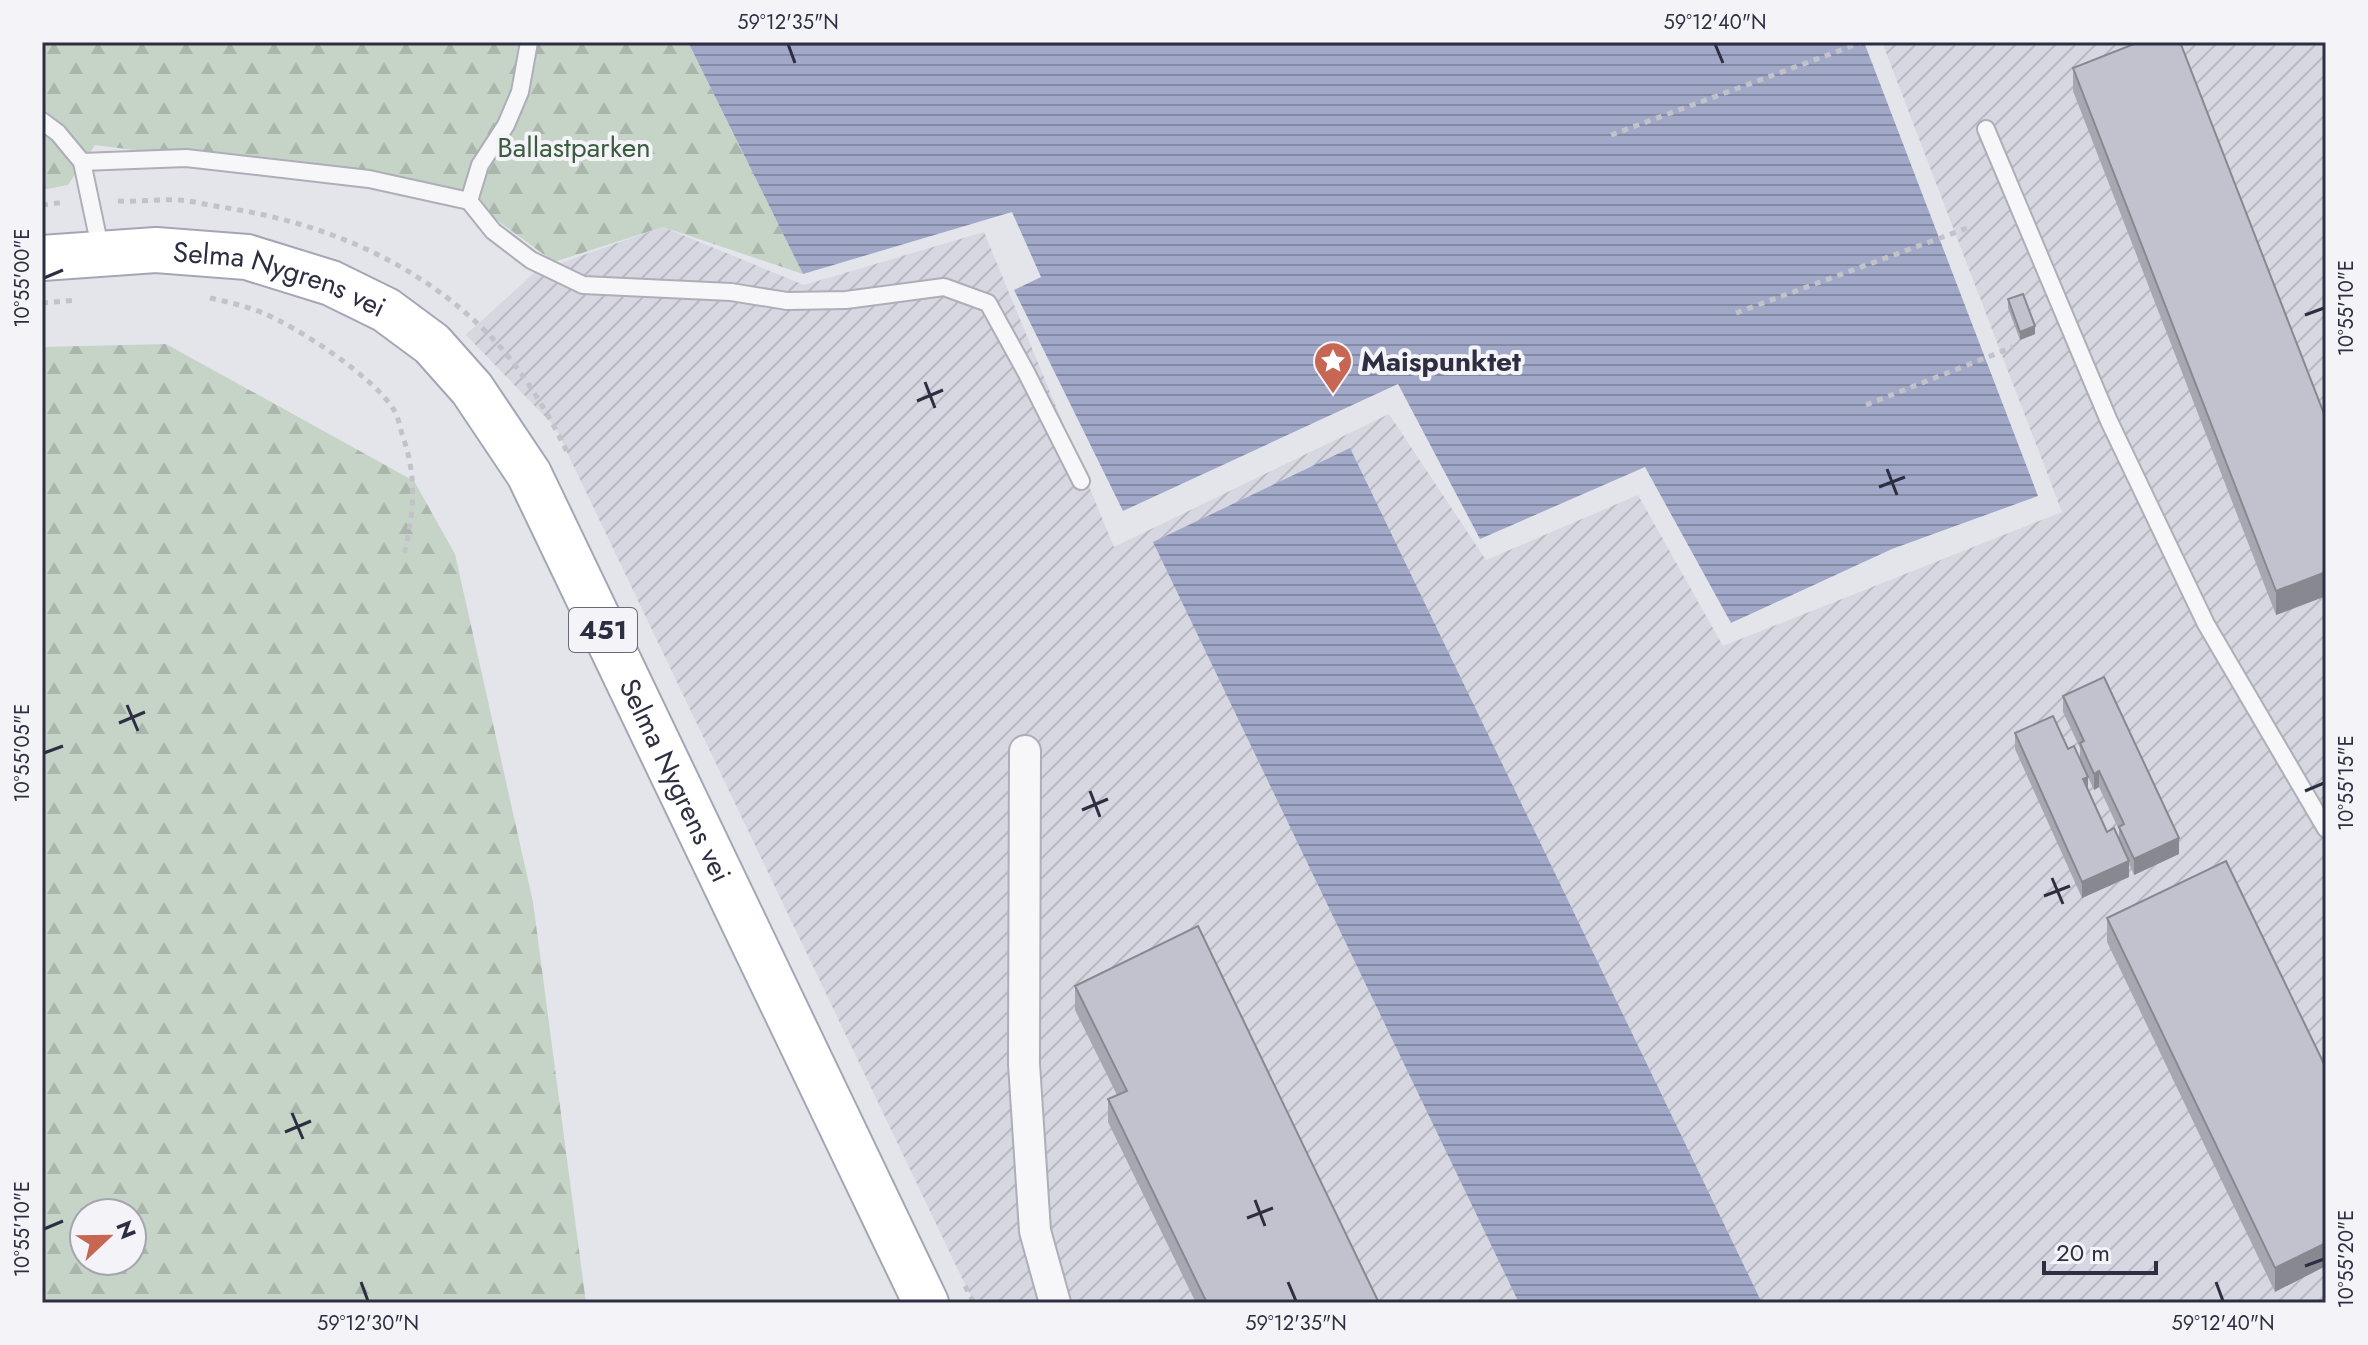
<svg xmlns="http://www.w3.org/2000/svg" width="2368" height="1345" font-family="Jost,sans-serif">
  <style>
    .industrial { fill: url(#industrial-furrows) }
    .forest { fill: url(#forest-firs); fill-rule: evenodd }
    .water { fill: url(#water-rules) }
    .lines { fill: none; stroke-linecap: round; stroke-linejoin: round }
    .lane-casing { stroke: #adaeb8; stroke-width: 20 }
    .street-casing { stroke: #adaeb8; stroke-width: 34 }
    .primary-casing { stroke: #a4a6b6; stroke-width: 48 }
    .path { stroke: #c2c3c9; stroke-width: 5; stroke-dasharray: 6 6; stroke-linecap: butt }
    .lane { stroke: #f7f7f9; stroke-width: 16 }
    .street { stroke: #f7f7f9; stroke-width: 30 }
    .primary { stroke: #fff; stroke-width: 44 }
    .wall { fill: #a7a7b1; fill-rule: evenodd }
    .shaded-wall { fill: #888890 }
    .building { fill: #c2c2ce; stroke: #888890; stroke-width: 2 }
    .ticks { fill: none; stroke: #2d2e42; stroke-width: 3 }
    .labels { text-anchor: middle; dominant-baseline: central; stroke-width: 8; stroke-linejoin: round; paint-order: stroke }
    .shield { fill: #f4f4f8; stroke: #696979; stroke-width: 2 }
    .shield-label { font-size: 26px; font-weight: bold; fill: #2d2e42 }
    .park-label { font-size: 28px; fill: #3b5d3f; stroke: #f4f4f8 }
    .street-label { font-size: 28px; fill: #2d2e42; stroke: #f4f4f8 }
    .poi-label { font-size: 28px; font-weight: bold; fill: #2d2e42; stroke: #f4f4f8; text-anchor: start }
    .neatline { fill: none; stroke: #2d2e42; stroke-width: 3 }
    .ticks-label { font-size: 20px; text-anchor: middle; fill: #2d2e42 }
  </style>
  <defs>
    <pattern id="industrial-furrows" width="10" height="10" patternUnits="userSpaceOnUse" patternTransform="scale(2)"><rect width="10" height="10" fill="#d6d7e0"/><path d="M-1 1l2-2M0 10L10 0M9 11l2-2" fill="none" stroke="#b8b9c1"/></pattern>
    <pattern id="forest-firs" width="22" height="20" patternUnits="userSpaceOnUse" patternTransform="scale(2)"><rect width="22" height="20" fill="#c6d4c7"/><path d="M5 1l3.5 6h-7zM16 11l3.5 6h-7z" fill="#aab6ac"/></pattern>
    <pattern id="water-rules" width="6" height="5" patternUnits="userSpaceOnUse" patternTransform="scale(2)"><rect width="6" height="5" fill="#a2a9c8"/><path d="M0 2.5h6" fill="none" stroke="#848aa4"/></pattern>
  </defs>
  <rect width="100%" height="100%" fill="#e4e5eb"/>
  <path class="industrial" d="M1882,42h444v1261h-1352l-419,-876 -89,-92 69,-63 128,-45 141,58 180,-53 130,315 275,-133 97,146 152,-65 85,151 339,-134z"/>
  <g class="forest">
    <path d="M42,42h646l115,232 -140,-47 -109,35 -97,-71 -362,-46 -27,40 -26,5z"/>
    <path d="M166,344l248,137 41,73 78,348 53,401h-544v-956zM84,1213h48v48h-48z"/>
  </g>
  <g class="water">
    <path d="M688,42h1176l174,454 -146,53 -161,74 -86,-156 -165,72 -82,-155 -275,127 -109,-221 27,-13 -29,-65 -209,62z"/>
    <path d="M1350,448l412,855h-243l-366,-761z"/>
  </g>
  <g class="lines">
    <defs>
      <g id="lane">
        <path d="M42,121l16,12 24,29 104,-4 183,21 100,22 11,-36 26,-40 14,-33 9,-50"/>
        <path d="M1986,129l123,292 97,203 120,205"/>
        <path d="M82,162l19,90"/>
        <path d="M469,201l24,30 38,29 52,25 148,7 56,9 59,-1 98,-13 44,16 38,69 55,109"/>
      </g>
      <path id="street" d="M1025,751l-1,313 11,167 20,72"/>
      <g id="primary">
        <path id="s1" d="M42,258l114,-8 91,7 84,26 55,27 46,34 40,45 57,85 397,829"/>
      </g>
    </defs>
    <use href="#lane" class="lane-casing"/>
    <use href="#street" class="street-casing"/>
    <use href="#primary" class="primary-casing"/>
    <g class="path">
      <path d="M1611,135l252,-93"/>
      <path d="M118,201c20,1 41,-2 61,-1 14,1 28,5 42,7 95,14 186,50 257,117 38,35 68,84 90,130"/>
      <path d="M42,205l23,-3"/>
      <path d="M210,298c18,4 36,8 53,15 36,15 111,64 131,97 4,7 6,16 8,24 16,45 12,79 1,125"/>
      <path d="M42,303l35,-3"/>
      <path d="M1736,313l234,-86"/>
      <path d="M1866,405l147,-58"/>
      <path d="M965,1286l9,17"/>
    </g>
    <use href="#lane" class="lane"/>
    <use href="#street" class="street"/>
    <use href="#primary" class="primary"/>
  </g>
  <g class="wall">
    <path d="M2073,68l253,351v177l-50,19 -203,-524z"/>
    <path d="M2008,299l27,35 -15,6 -12,-32z"/>
    <path d="M2063,696l116,158 -45,21 -5,-11v13l-47,21 -67,-149v-16l53,16 12,10v-11l-17,-36zM2088,777l6,13 5,-3 20,43v9l-12,-7 -19,-41z"/>
    <path d="M2107,918l219,150 -51,224 -168,-350z"/>
    <path d="M1075,986l304,317h-183l-88,-181v-23l9,-4 -42,-85z"/>
  </g>
  <g class="shaded-wall">
    <path d="M2035,326v8l-15,6v-8z"/>
    <path d="M2326,572v24l-50,19v-24z"/>
    <path d="M2099,771v16l-5,3v-16z"/>
    <path d="M2088,777v17l-5,-15z"/>
    <path d="M2179,838v16l-45,21v-16z"/>
    <path d="M2129,861v16l-47,21v-16z"/>
    <path d="M2326,1243v23l-51,26v-24z"/>
  </g>
  <g class="building">
    <path d="M2139,42h41l146,377v153l-50,19 -203,-523z"/>
    <path d="M2023,294l12,32 -15,6 -12,-33z"/>
    <path d="M2104,677l75,161 -45,21 -15,-32 5,-3 -25,-53 -5,3 -14,-31 4,-2 -21,-45z"/>
    <path d="M2053,716l15,33 6,-3 14,31 -5,2 24,53 7,-4 15,33 -47,21 -67,-149z"/>
    <path d="M2226,861l100,207v175l-51,25 -168,-350z"/>
    <path d="M1198,926l181,377h-172l-99,-204 19,-8 -52,-105z"/>
  </g>
  <path class="ticks" d="M788,44l7,19M1715,44l8,19M44,278l19,-8M2305,315l19,-7M925,382l10,26M917,401l26,-11M1887,469l10,26M1879,487l26,-10M127,705l11,26M119,723l26,-11M44,753l19,-7M1090,791l10,26M2305,791l19,-8M1082,810l26,-11M2052,878l11,26M2044,896l26,-10M292,1113l11,26M285,1132l26,-11M1255,1200l10,26M1247,1218l26,-10M44,1229l19,-8M2305,1266l19,-7M361,1282l7,19M1288,1282l8,19M2216,1282l7,19"/>
  <defs>
    <symbol id="sight-pin" viewBox="-11 -11 22 30"><path d="M0 17L-7.5 6A9.5 9.5 0 1 1 7.5 6Z" fill="#c66653" stroke="#f4f4f8"/><path d="M0-6L1.8-2.2L6-1.7L2.9 1.2L3.7 5.4L0 3.3L-3.7 5.4L-2.9 1.2L-6-1.7L-1.8-2.2Z" fill="#fff"/></symbol>
  </defs>
  <g fill-rule="evenodd">
    <use href="#sight-pin" x="1311" y="339" width="44" height="60"/>
  </g>
  <g class="labels">
    <rect class="shield" x="569" y="608" width="68" height="44" rx="6"/>
    <g class="shield-label">
      <text x="603" y="630">451</text>
    </g>
    <g class="park-label">
      <text x="574" y="147">Ballastparken</text>
    </g>
    <g class="street-label">
      <text stroke="none"><textPath href="#s1" startOffset="242">Selma Nygrens vei</textPath></text>
      <text stroke="none"><textPath href="#s1" startOffset="914">Selma Nygrens vei</textPath></text>
    </g>
    <g class="poi-label">
      <text x="1361" y="361">Maispunktet</text>
    </g>
  </g>
  <rect width="2368" height="1345" fill="none" stroke="#f4f4f8" stroke-width="88"/>
  <g transform="translate(108 1237) rotate(68)"><circle r="38" fill="#f4f4f8" stroke="#a4a5af" stroke-width="2"/>
  <path d="M0-6L14 30L0 20L-14 30Z" fill="#c66653"/>
  <text y="-12" font-size="22" font-weight="bold" text-anchor="middle" fill="#2d2e42">N</text>
  </g>
  <path d="M2044 1261v12h112v-12" fill="none" stroke="#2d2e42" stroke-width="4"/>
  <text x="2056" y="1261" font-size="24" fill="#2d2e42" stroke="#f4f4f8" stroke-width="6" paint-order="stroke">20 m</text>
  <rect x="44" y="44" width="2280" height="1257" class="neatline"/>
  <g class="ticks-label">
    <text x="788" y="29">59°12'35"N</text>
    <text x="1715" y="29">59°12'40"N</text>
    <text transform="translate(22 278) rotate(-90)" y="7">10°55'00"E</text>
    <text transform="translate(2346 308) rotate(-90)" y="7">10°55'10"E</text>
    <text transform="translate(22 753) rotate(-90)" y="7">10°55'05"E</text>
    <text transform="translate(2346 783) rotate(-90)" y="7">10°55'15"E</text>
    <text transform="translate(22 1229) rotate(-90)" y="7">10°55'10"E</text>
    <text transform="translate(2346 1259) rotate(-90)" y="7">10°55'20"E</text>
    <text x="368" y="1330">59°12'30"N</text>
    <text x="1296" y="1330">59°12'35"N</text>
    <text x="2223" y="1330">59°12'40"N</text>
  </g>
</svg>
